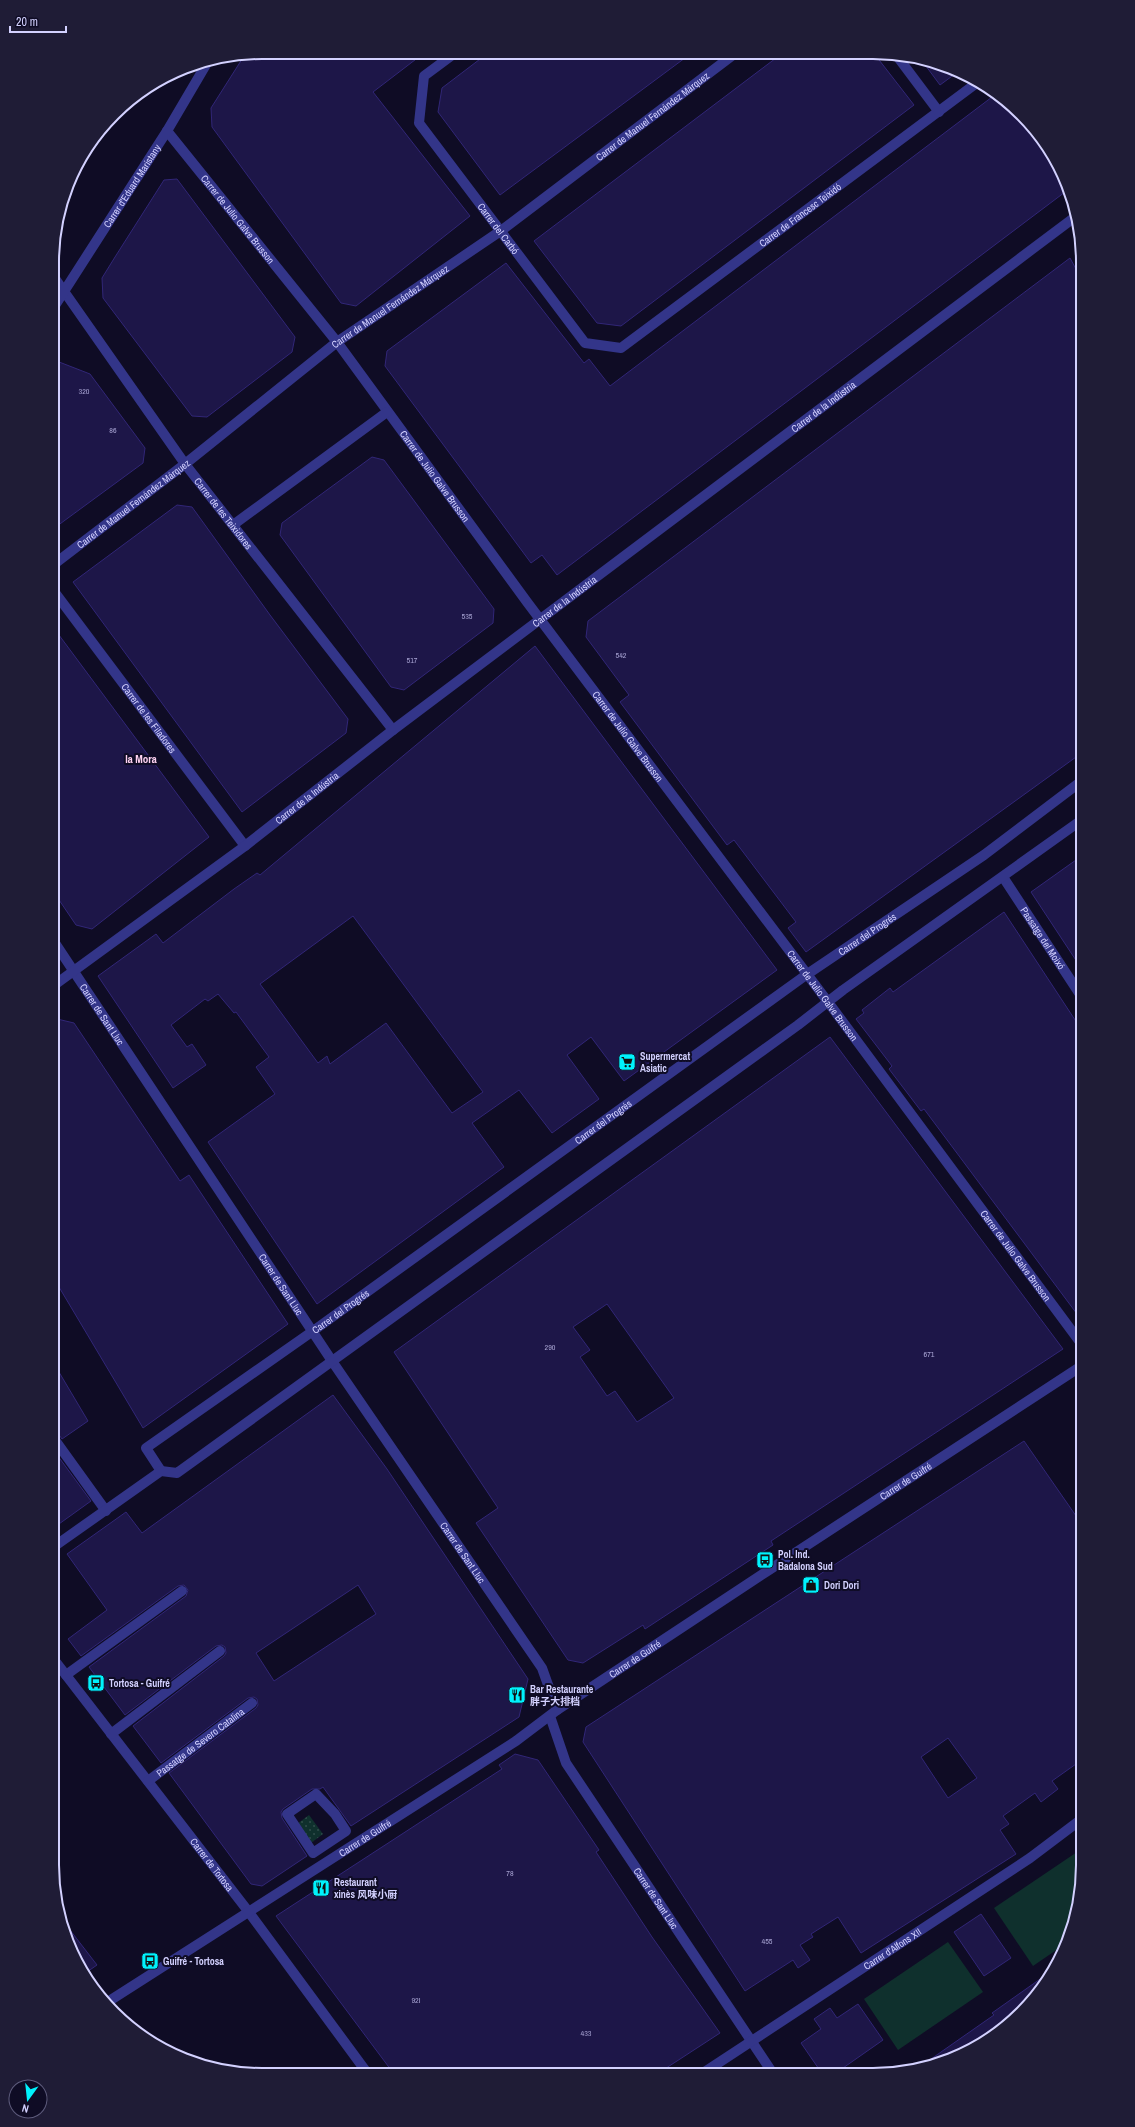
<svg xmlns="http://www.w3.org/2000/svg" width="1135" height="2127" font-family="'Archivo Narrow','Noto Sans SC',sans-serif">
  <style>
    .grass { fill: #0f302d }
    .park { fill: url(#park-dots) }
    .building { fill: #1d1648; stroke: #312677; fill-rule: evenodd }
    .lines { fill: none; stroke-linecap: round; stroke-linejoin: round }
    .pedestrian { stroke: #333589; stroke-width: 10 }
    .minor { stroke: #333589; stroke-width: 10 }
    .labels { text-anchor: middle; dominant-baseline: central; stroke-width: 4; stroke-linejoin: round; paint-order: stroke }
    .number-label { font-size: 8px; fill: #a6a2d1 }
    .street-label { font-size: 10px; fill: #d3d1ff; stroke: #0f0c25 }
    .poi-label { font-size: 10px; font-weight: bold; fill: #d3d1ff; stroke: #0f0c25; text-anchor: start }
    .neighbourhood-label { font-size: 11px; font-weight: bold; fill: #ffd3f2; stroke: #0f0c25 }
    .rim { fill: none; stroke: #d3d1ff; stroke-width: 2 }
  </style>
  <defs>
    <pattern id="park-dots" width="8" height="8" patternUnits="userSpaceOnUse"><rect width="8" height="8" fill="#0f302d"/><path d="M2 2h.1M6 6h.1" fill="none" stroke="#314d4c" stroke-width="1.8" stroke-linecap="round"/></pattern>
  </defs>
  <rect width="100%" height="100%" fill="#0f0c25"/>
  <g class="grass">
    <path d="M1083,1848v31l-15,63 -35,24 -39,-58z"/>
    <path d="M948,1942l35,50 -85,58 -34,-51z"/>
  </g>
  <path class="park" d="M309,1815l14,19 -12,9 -14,-19z"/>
  <g class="building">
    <path d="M262,52l162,1 -51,39 97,124 -114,90 -15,-3 -129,-176 -1,-19 33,-52z"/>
    <path d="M488,53l70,1 131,1 -189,140 -62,-83 4,-24z"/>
    <path d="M780,55l96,1 38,49 -293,221 -24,-3 -63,-82z"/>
    <path d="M920,58l26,9 13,4 -19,14z"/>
    <path d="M996,94l15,10 37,42 21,43 -512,386 -15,-20 -11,8 -146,-197 2,-15 119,-88 78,100 5,-4 21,27z"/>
    <path d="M177,179l118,158 -3,15 -85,65 -15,-1 -89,-118 -1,-20 13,-21 49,-77z"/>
    <path d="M1070,258l13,24v470l-277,200 -18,-24 8,-6 -62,-82 -7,5 -107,-143 9,-7 -43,-58 2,-16z"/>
    <path d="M54,360l36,14 55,74 -2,15 -90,66z"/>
    <path d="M372,457l12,3 110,149 -1,14 -89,67 -13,-3 -111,-152 2,-12z"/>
    <path d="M177,505l15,2 78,108 78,104 -2,14 -104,79 -169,-230z"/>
    <path d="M53,627l156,210 -117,92 -16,-4 -23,-34z"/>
    <path d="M535,646l242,324 -153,111 -33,-44 -24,18 32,44 -47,34 -33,-43 -47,33 32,44 -187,137 -109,-162 67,-48 -19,-27 13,-10 -33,-45 -2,1 -16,-19 -10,7 -3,-2 -34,26 16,22 5,-3 14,21 -33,23 -75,-112 58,-42 7,9 71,-54 23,-16 3,2zM353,916l130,176 -31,21 -66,-90 -56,41 -3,-8 -9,7 -58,-79z"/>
    <path d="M1083,855v116l-52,-79z"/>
    <path d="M1004,912l79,120v290l-159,-213 -3,2 -32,-42 3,-3 -36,-47 8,-6 -2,-3 28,-22 3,4z"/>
    <path d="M53,1018l21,5 106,158 9,-6 99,149 -145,104 -90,-151z"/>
    <path d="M830,1037l233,312 -292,192 2,4 -128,84 -2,-4 -60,38 -15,-3 -92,-137 22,-15 -104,-156zM607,1304l67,94 -37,24 -22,-31 -8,5 -27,-39 10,-7 -17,-23z"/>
    <path d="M53,1362l35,59 -26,18 -5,-7 -5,-2z"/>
    <path d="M333,1395l54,74 141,210 -9,38 -168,109 -28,-39 -3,2h-8l-29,20 -2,3 1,6 25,38 -45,30 -11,-2 -82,-111 87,-65 2,-3 -1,-6 -3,-2 -6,1 -87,65 -28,-37 91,-70 2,-3 -1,-6 -3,-2 -6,1 -91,69 -36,-48 97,-71 2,-6 -4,-5 -6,1 -97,70 -13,-17 39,-29 -40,-56 59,-42 16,21zM358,1585l18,29 -102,67 -18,-28z"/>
    <path d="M1024,1441l59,85v233l-31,22 6,8 -17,13 -6,-9 -32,23 6,8 -9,6 16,24 -155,99 -23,-36 -27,17 2,3 -13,8 10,15 -12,8 -5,-8 -48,31 -162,-249 3,-15zM948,1738l29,40 -29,20 -27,-41z"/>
    <path d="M52,1448l39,53 -39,28z"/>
    <path d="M515,1754l23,6 61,90 -3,2 56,85 68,96 -63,41h-263l-118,-158 226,-147 -3,-4z"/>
    <path d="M981,1914l30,44 -27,18 -30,-44z"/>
    <path d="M70,1930l27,35 -13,9 -20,-40z"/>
    <path d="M1043,1977l3,4 -7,12 -49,46 -50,25 -6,1 -3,-6 63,-44 -2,-2z"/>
    <path d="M858,2004l25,36 -50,35h-10l-22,-32 20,-14 -7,-10 16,-11 7,10z"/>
  </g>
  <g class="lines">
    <path class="pedestrian" d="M316,1794l19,20 11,17 -33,22 -26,-39z"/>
    <g class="minor">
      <path id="s1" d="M455,53l-31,23 -5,47 166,220 36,5 357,-266"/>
      <path d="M897,56l42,56"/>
      <path id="s2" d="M167,131l170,211 190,260 301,400 255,344"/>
      <path id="s3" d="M54,277l131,187 208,266"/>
      <path id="s4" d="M54,307l113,-176 40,-68"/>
      <path d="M233,525l154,-113"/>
      <path id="s5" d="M53,565l132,-101 152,-122 165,-112 231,-175"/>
      <path id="s6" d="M53,590l192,256"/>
      <path id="s7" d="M1003,877l80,122"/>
      <path id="s8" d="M53,940l279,421 210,307 15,42"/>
      <path id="s9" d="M53,986l192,-140 148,-116 682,-513"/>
      <path d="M52,1436l54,75"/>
      <path id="s10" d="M161,1471l-15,-23 167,-117 493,-356 178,-120 99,-75"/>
      <path d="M52,1548l109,-77 16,2 621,-448 45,-35 240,-171"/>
      <path id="s11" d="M52,1657l196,254 120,163"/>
      <path d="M66,1675l116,-84"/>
      <path id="s12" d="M550,1716l16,47 208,312"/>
      <path d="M111,1734l109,-83"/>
      <path id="s13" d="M148,1781l104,-78"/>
      <path id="s14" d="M106,2003l410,-262 41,-31 212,-140 314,-205"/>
      <path id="s15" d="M700,2075l330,-217 53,-40"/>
    </g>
  </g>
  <defs>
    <symbol id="supermarket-square" viewBox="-11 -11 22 22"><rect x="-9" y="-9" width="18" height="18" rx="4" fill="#00f2fc" stroke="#0f0c25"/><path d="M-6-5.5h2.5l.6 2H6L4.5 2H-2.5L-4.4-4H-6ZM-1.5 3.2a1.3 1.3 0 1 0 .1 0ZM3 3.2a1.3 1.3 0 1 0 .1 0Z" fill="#111"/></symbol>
    <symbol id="bus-square" viewBox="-11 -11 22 22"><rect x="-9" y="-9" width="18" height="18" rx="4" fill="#00f2fc" stroke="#0f0c25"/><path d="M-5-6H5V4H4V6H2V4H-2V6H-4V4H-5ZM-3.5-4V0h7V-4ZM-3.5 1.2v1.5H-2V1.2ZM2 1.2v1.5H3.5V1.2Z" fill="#111"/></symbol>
    <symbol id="shop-square" viewBox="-11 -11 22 22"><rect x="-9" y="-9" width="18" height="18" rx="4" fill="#00f2fc" stroke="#0f0c25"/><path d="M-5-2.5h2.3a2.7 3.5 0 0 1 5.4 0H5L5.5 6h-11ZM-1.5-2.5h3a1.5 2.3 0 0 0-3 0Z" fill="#111"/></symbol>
    <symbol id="restaurant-square" viewBox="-11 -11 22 22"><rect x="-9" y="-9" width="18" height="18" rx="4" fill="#00f2fc" stroke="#0f0c25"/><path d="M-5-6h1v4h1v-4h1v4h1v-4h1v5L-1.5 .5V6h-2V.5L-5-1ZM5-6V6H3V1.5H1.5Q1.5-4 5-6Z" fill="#111"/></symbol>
  </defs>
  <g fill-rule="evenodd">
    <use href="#supermarket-square" x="617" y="1052" width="20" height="20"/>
    <use href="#bus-square" x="755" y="1550" width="20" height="20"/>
    <use href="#shop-square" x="801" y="1575" width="20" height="20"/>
    <use href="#bus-square" x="86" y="1673" width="20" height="20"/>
    <use href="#restaurant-square" x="507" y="1685" width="20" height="20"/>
    <use href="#restaurant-square" x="311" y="1878" width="20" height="20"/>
    <use href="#bus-square" x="140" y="1951" width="20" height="20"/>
  </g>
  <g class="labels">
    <g class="number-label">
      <text x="84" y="391">320</text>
      <text x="113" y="430">86</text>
      <text x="467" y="616">535</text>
      <text x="621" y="655">542</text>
      <text x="412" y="660">517</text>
      <text x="550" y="1347">290</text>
      <text x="929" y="1354">671</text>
      <text x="510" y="1873">78</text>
      <text x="767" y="1941">455</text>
      <text x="416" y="2000">92I</text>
      <text x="586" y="2033">433</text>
    </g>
    <g class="street-label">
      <text stroke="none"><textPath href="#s5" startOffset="749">Carrer de Manuel Fernández Márquez</textPath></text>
      <text stroke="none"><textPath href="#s4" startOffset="144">Carrer d'Eduard Maristany</textPath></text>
      <text stroke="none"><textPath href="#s1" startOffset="621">Carrer de Francesc Teixidó</textPath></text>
      <text stroke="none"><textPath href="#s2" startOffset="113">Carrer de Julio Galve Brusson</textPath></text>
      <text stroke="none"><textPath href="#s1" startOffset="218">Carrer del Carbó</textPath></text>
      <text stroke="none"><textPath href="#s5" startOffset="425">Carrer de Manuel Fernández Márquez</textPath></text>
      <text stroke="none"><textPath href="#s9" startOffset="964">Carrer de la Indústria</textPath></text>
      <text stroke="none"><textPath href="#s2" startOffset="437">Carrer de Julio Galve Brusson</textPath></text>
      <text stroke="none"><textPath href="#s5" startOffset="101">Carrer de Manuel Fernández Márquez</textPath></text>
      <text stroke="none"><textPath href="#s3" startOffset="291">Carrer de les Teixidores</textPath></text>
      <text stroke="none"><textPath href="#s9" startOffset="640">Carrer de la Indústria</textPath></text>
      <text stroke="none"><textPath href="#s6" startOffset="160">Carrer de les Filadores</textPath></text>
      <text stroke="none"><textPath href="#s2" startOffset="761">Carrer de Julio Galve Brusson</textPath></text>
      <text stroke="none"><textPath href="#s9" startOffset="316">Carrer de la Indústria</textPath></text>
      <text stroke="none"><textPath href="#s10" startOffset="913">Carrer del Progrés</textPath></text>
      <text stroke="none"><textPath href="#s7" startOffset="73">Passatge del Moixó</textPath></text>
      <text stroke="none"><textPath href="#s2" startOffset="1085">Carrer de Julio Galve Brusson</textPath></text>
      <text stroke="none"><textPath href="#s8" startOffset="89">Carrer de Sant Lluc</textPath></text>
      <text stroke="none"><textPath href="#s10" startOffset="589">Carrer del Progrés</textPath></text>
      <text stroke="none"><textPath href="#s2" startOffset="1409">Carrer de Julio Galve Brusson</textPath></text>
      <text stroke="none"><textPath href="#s8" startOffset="413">Carrer de Sant Lluc</textPath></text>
      <text stroke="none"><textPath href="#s10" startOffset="265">Carrer del Progrés</textPath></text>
      <text stroke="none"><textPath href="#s14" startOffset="955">Carrer de Guifré</textPath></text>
      <text stroke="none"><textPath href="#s8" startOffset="737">Carrer de Sant Lluc</textPath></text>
      <text stroke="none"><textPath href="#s14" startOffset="631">Carrer de Guifré</textPath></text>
      <text stroke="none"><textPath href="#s13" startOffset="65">Passatge de Severo Catalina</textPath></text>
      <text stroke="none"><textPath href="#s14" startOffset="307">Carrer de Guifré</textPath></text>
      <text stroke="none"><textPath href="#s11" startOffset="262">Carrer de Tortosa</textPath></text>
      <text stroke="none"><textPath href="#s12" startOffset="212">Carrer de Sant Lluc</textPath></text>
      <text stroke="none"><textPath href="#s15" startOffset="230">Carrer d'Alfons XII</textPath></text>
    </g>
    <g class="poi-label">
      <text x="640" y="1056">Supermercat<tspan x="640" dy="12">Asiatic</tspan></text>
      <text x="778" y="1554">Pol. Ind.<tspan x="778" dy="12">Badalona Sud</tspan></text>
      <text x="824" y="1585">Dori Dori</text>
      <text x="109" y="1683">Tortosa - Guifré</text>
      <text x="530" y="1689">Bar Restaurante<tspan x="530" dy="12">胖子大排档</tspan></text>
      <text x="334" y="1882">Restaurant<tspan x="334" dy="12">xinès 风味小厨</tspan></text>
      <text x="163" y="1961">Guifré - Tortosa</text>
    </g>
    <g class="neighbourhood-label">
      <text x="141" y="759">la Mora</text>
    </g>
  </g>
  <path d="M0 0H1135V2127H0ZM262 59H873A203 203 0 0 1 1076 262V1865A203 203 0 0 1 873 2068H262A203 203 0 0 1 59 1865V262A203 203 0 0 1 262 59Z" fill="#1f1c36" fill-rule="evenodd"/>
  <path class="rim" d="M262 59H873A203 203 0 0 1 1076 262V1865A203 203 0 0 1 873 2068H262A203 203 0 0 1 59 1865V262A203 203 0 0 1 262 59Z"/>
  <g transform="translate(28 2099) rotate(195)"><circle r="19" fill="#0f0c25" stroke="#5d5b7c"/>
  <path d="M0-3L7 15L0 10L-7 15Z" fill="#00f2fc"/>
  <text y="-6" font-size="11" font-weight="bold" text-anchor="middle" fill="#d3d1ff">N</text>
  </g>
  <path d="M10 26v6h56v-6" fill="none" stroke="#d3d1ff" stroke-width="2"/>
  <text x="16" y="26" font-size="12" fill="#d3d1ff" stroke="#0f0c25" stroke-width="3" paint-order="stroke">20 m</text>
</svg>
